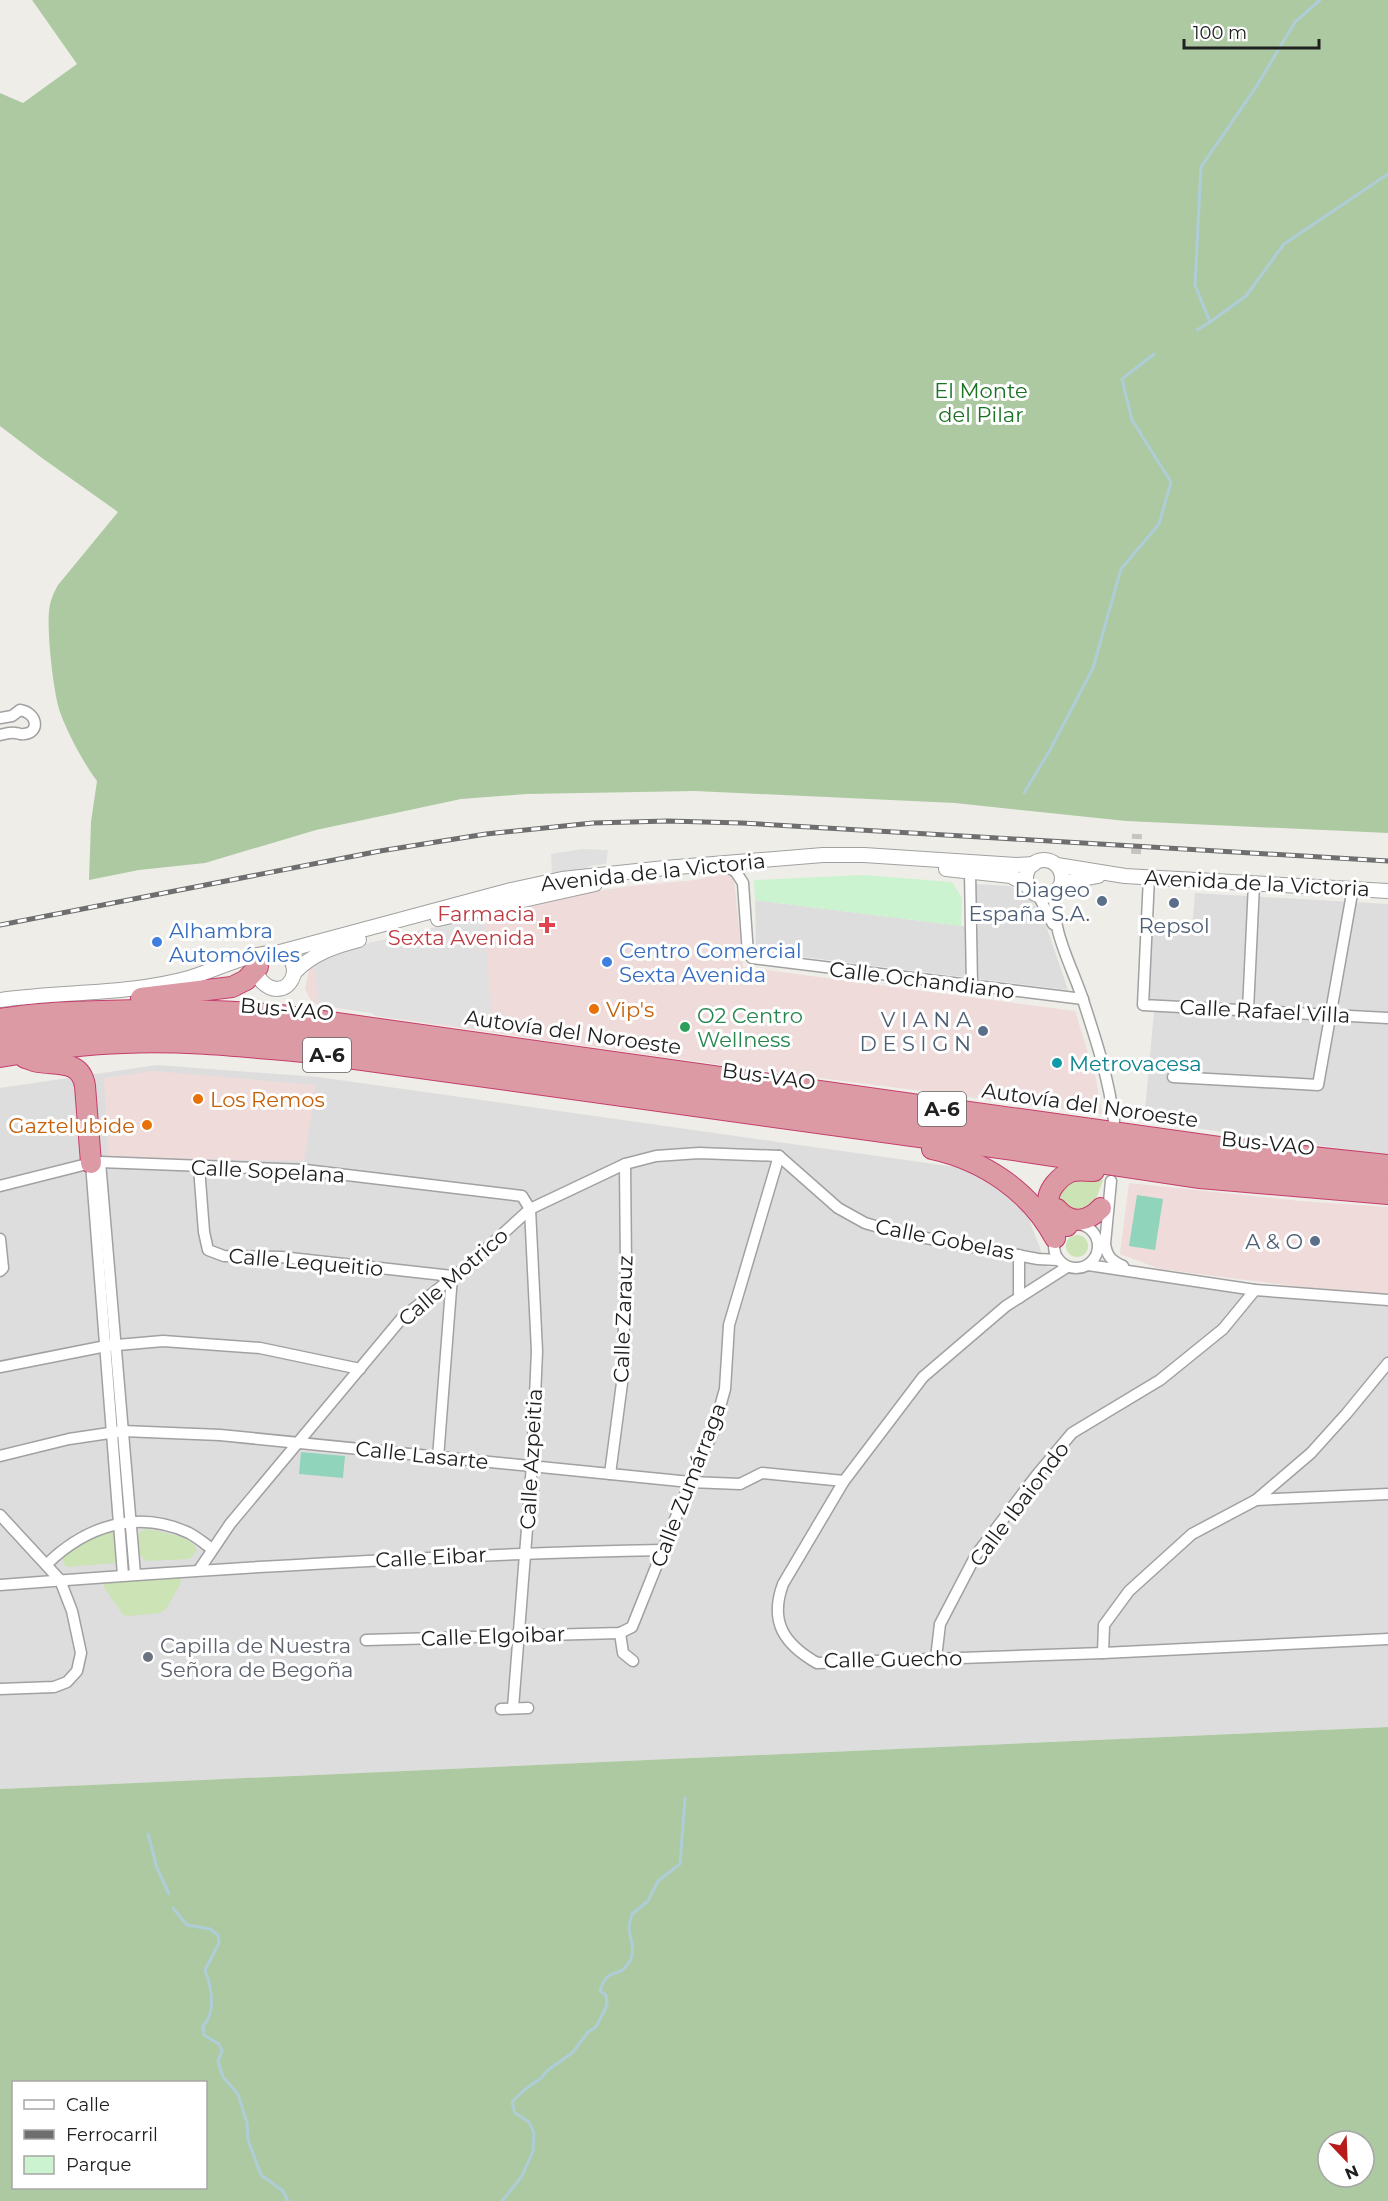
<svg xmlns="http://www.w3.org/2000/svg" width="1388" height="2201" font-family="Montserrat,sans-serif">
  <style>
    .residential { fill: #dedddd }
    .commercial { fill: #eedbda }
    .grass { fill: #cbe3b5 }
    .forest { fill: #adc9a2; fill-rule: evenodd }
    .park { fill: #cbf3cf }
    .pitch { fill: #90d4bb }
    .parking { fill: #e0e0e0 }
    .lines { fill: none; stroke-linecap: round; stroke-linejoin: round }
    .stream { stroke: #aecdd7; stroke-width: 3 }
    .minor-tunnel { stroke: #c6c4c0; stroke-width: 10; stroke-dasharray: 10 5; stroke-linecap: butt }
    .minor-casing { stroke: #a1a1a1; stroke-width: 13 }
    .tertiary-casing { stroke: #a1a1a1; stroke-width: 16 }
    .motorway-casing { stroke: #c53d6a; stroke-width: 22 }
    .minor { stroke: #fff; stroke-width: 10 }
    .tertiary { stroke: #fff; stroke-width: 14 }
    .motorway { stroke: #dc9aa5; stroke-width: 20 }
    .rail-casing { stroke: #6e6e6e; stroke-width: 5 }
    .rail { stroke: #fff; stroke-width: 3; stroke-dasharray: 9; stroke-linecap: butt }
    .service-dot { fill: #5c6f8a; stroke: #fff; stroke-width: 2 }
    .health-dot { fill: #e0444e; stroke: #fff; stroke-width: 2 }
    .shop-dot { fill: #3f7fe0; stroke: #fff; stroke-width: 2 }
    .food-dot { fill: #e8710a; stroke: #fff; stroke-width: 2 }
    .leisure-dot { fill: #2e9e5b; stroke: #fff; stroke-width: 2 }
    .culture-dot { fill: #0f9aa8; stroke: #fff; stroke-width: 2 }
    .worship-dot { fill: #6b7280; stroke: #fff; stroke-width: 2 }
    .labels { text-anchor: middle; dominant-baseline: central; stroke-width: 6; stroke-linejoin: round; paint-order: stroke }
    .shield { fill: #fff; stroke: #636363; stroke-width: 1.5 }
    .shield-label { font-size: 20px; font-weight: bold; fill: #202020 }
    .park-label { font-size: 21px; fill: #1a7223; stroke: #fff }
    .street-label { font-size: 21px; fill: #202020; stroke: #fff }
    .service-label { font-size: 21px; fill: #4e5e75; stroke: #fff; text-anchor: end }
    .health-label { font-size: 21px; fill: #be3a42; stroke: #fff; text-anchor: end }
    .shop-label { font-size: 21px; fill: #366cbe; stroke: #fff; text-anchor: start }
    .food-label { font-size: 21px; fill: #c56008; stroke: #fff; text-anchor: start }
    .leisure-label { font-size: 21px; fill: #27864d; stroke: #fff; text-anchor: start }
    .culture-label { font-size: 21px; fill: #0d838f; stroke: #fff; text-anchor: start }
    .worship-label { font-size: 21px; fill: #5b616d; stroke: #fff; text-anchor: start }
  </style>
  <rect width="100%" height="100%" fill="#efede8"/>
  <g class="residential">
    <path d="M976,884l34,2 20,12 15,24 23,68 -312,-39 -1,-51 223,28z"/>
    <path d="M1195,893l193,11v251l-244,-34 10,-109h-7l4,-83 41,2z"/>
    <path d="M157,1065l161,12 652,92 25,14 30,25 22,59 306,37 35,2v421l-1388,62v-701z"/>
  </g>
  <g class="commercial">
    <path d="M721,874l10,1 3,4 9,88 332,44 21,68 6,35 -351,-45 -375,-53 -5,-3 -53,-8 -7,-4 -6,-12 4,-20 6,-5 20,-10 35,-11 194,-47 67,-10 65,-6z"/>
    <path d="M153,1071l163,14 -12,76 -196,-3 -4,-80z"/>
    <path d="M1129,1183l171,18 88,6v88l-31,-1 -197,-25 -40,-15z"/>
  </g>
  <g class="grass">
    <path d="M1085,1176l18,4 -8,22 -14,12 -21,-11 -1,-7 3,-12z"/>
    <circle cx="1077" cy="1246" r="11"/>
    <path d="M146,1529c14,3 48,7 51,21l-7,9 -43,2 -8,-7 -1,-19 3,-4z"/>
    <path d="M112,1532l3,1 3,28 -3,2 -48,4 -4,-4v-8l21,-14z"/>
    <path d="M180,1577l1,6 -15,26 -6,4 -31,3 -6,-1 -19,-28v-4z"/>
  </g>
  <g class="forest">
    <path d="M32,0h1356v833l-262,-12 -171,-18 -260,-12 -169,3 -65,5 -145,31 -111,33 -66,7 -50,10 2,-58 6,-41c-13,-17 -30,-49 -37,-69 -7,-21 -13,-79 -11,-101 1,-10 4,-17 9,-26l60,-73 -76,-54 -42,-32v-333l23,10 54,-39z"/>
    <path d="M1388,1727v474h-1388v-412zM14,2082h192v106h-192zM1328,2141h36v36h-36z"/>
  </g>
  <path class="park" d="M863,875l89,7 10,16 -1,28 -206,-26 -1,-20z"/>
  <g class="pitch">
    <path d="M1137,1195l26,4 -8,51 -26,-4z"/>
    <path d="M301,1452l44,4 -2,22 -44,-4z"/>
  </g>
  <g class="parking">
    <path d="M582,849l26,1 -2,14 -18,2 -1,5 -35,4 -1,-21z"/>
    <path d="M484,916l9,115 -117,-15 -5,-3 -53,-8 -3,-41 20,-10 35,-11z"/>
  </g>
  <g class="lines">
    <g class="stream">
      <path d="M1210,322l36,-26 38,-52 104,-70"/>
      <path d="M1197,330l13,-8 -15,-37 6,-118 55,-80 39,-65 25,-22"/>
      <path d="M1024,793l26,-43 43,-82 28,-99 38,-45 12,-42 -39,-62 -10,-41 32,-25"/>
      <path d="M148,1834l9,34 12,26"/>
      <path d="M173,1908l14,17 23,4 8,6 1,8 -14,27c6,16 12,42 -2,56l1,9 15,9 3,7 -4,10 5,16 15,17 9,29 1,17 13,35 22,16 5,10"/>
      <path d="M502,2201l20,-25 11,-25 1,-18 -5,-11 -14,-9 -3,-11 11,-11 18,-13 7,-8 24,-17 16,-21 8,-5 11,-22 -1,-10 -6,-4c7,-25 18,-12 28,-27 9,-12 2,-24 1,-36 0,-5 2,-10 3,-14l16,-13 10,-20 22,-17 5,-66"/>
    </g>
    <path class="minor-tunnel" d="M1136,854l1,-20"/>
    <defs>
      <g id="minor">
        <path d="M0,718l12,-2 8,-6c18,3 20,23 4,24 -5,1 -4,-1 -9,-1 -5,-1 -11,1 -15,2"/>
        <path d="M728,867l8,5 7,11 5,71 4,4 331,41"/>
        <path d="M970,872l2,114"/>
        <path d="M1149,877l-6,128 245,13"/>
        <path d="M1055,893c-5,36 17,73 28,107 13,40 26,79 31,121"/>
        <path d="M1038,895l15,29"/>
        <path d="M1248,1010l6,-126"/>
        <path d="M1173,1077l145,8 35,-197"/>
        <path d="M779,1156l59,52 27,15 34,10 139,26 20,1"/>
        <path d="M100,1162l35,412"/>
        <path d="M91,1163l32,412"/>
        <path d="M199,1167l5,65 4,18 16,6 57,1 171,19 -14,182"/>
        <path d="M1111,1181l-6,63c2,13 7,17 18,22"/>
        <path d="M0,1186l91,-23 9,-1 205,8 217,26 8,13 7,142 -5,114 -19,243"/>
        <circle cx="1076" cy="1246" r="22"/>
        <path d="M0,1239l3,29 -3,3"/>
        <path d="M1088,1265l167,25 133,10"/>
        <path d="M1067,1267l-61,39 -83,71 -79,104 -61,103c-14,38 1,60 34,79l286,-10 285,-14"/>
        <path d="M1019,1298v-43"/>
        <path d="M0,1367l106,-21 57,-5 97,7 100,21"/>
        <path d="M0,1456l69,-17 54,-8 97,4 470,47 50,2 22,-11 82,8"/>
        <path d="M610,1474l12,-91 4,-116 -1,-103"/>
        <path d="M1256,1500l132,-6"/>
        <path d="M0,1515l60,65 12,31 9,42 -4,18 -10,11 -13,5 -54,2"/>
        <path d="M47,1564c39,-38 90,-55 142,-31 8,4 16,11 23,16"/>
        <path d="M199,1570l31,-46 172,-206 71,-57 57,-52 95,-45 31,-8 43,-3 80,3"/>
        <path d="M0,1585c221,-17 441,-31 663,-35"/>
        <path d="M620,1633l3,20 10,8"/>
        <path d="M366,1640l254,-7 12,-6 58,-145 23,-50 12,-43 4,-64 50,-169"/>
        <path d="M1103,1653l1,-28 25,-34 63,-57 64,-34 55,-47 36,-40 41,-50"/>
        <path d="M936,1658l4,-34 36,-69 60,-79 36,-43 88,-53 63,-51 32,-39"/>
        <path d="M501,1709l27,-1"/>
      </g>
      <g id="tertiary">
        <circle cx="1044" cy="878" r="18"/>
        <path d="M1057,865l68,11 263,15"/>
        <path d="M946,869l65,7 17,10"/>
        <path d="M1062,883l36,-7"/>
        <path d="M438,919l157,-35"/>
        <path d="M280,952l231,-62 51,-11 103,-11 158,-13h41l152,10 18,-1"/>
        <path d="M295,972c17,-18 40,-26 64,-32"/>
        <path d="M0,1000c62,-9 128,-5 189,-22 23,-6 80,-36 100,-21 5,7 7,14 3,22 -14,27 -55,-8 -23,-26"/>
      </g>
      <g id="motorway">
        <path d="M141,998l91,-11 14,-7 12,-13"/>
        <path d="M0,1019c33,-6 67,-7 101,-8 60,-2 119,-1 179,4l939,132 169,18"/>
        <path d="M0,1037c52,-7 103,-12 156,-12 53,0 107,5 160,9l902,129 170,17"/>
        <path d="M0,1057c41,-7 82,-13 124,-14 60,-3 120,4 180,9l716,99 180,27 188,16"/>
        <path d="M25,1058c5,1 10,4 14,4 19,3 42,-2 46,24l6,77"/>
        <path d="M932,1149c51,11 98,42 123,89"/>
        <path d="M1057,1209c14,16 31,13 44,-1"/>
        <path d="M1067,1226c-16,-10 -26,-25 -12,-42 5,-6 8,-9 15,-12 8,-3 16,-1 24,-1"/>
      </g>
    </defs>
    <use href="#minor" class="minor-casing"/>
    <use href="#tertiary" class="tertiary-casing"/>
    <use href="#motorway" class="motorway-casing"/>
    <use href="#minor" class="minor"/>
    <use href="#tertiary" class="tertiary"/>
    <use href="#motorway" class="motorway"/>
    <defs>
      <path id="rail" d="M0,925l380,-74 106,-17 107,-11 75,-2 74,2 646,38"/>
    </defs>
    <use href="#rail" class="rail-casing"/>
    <use href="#rail" class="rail"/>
  </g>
  <g class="service-dot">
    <circle cx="1102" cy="901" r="6"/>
    <circle cx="1174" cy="903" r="6"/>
    <circle cx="983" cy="1031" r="6"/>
    <circle cx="1315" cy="1241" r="6"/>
  </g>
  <path class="health-dot" d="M544 916h6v6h6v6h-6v6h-6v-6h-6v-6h6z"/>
  <g class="shop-dot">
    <circle cx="157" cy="942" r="6"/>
    <circle cx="607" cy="962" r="6"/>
  </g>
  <g class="food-dot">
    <circle cx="594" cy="1009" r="6"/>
    <circle cx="198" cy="1099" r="6"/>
    <circle cx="147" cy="1125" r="6"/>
  </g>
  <circle class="leisure-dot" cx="685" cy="1027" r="6"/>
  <circle class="culture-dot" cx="1057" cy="1063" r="6"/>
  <circle class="worship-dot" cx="148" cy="1657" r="6"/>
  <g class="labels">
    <g class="shield">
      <rect x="303" y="1038" width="48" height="34" rx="4.5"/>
      <rect x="918" y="1092" width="48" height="34" rx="4.5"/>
    </g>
    <g class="shield-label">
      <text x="327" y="1055">A-6</text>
      <text x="942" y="1109">A-6</text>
    </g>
    <g class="park-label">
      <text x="981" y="390">El Monte<tspan x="981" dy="24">del Pilar</tspan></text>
    </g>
    <g class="street-label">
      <text transform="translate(653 872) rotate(-6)">Avenida de la Victoria</text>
      <text transform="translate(1257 883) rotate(3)">Avenida de la Victoria</text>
      <text transform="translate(922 980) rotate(7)">Calle Ochandiano</text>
      <text transform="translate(287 1009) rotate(5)">Bus-VAO</text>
      <text transform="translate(1265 1011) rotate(3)">Calle Rafael Villa</text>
      <text transform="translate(573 1032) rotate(8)">Autovía del Noroeste</text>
      <text transform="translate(769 1076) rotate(8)">Bus-VAO</text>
      <text transform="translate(1090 1105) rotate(8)">Autovía del Noroeste</text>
      <text transform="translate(1268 1143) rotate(6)">Bus-VAO</text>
      <text transform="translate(268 1171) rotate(3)">Calle Sopelana</text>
      <text transform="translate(945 1239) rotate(11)">Calle Gobelas</text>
      <text transform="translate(306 1262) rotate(5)">Calle Lequeitio</text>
      <text transform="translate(453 1277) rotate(-41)">Calle Motrico</text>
      <text transform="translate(623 1319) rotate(-88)">Calle Zarauz</text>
      <text transform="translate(422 1455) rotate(6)">Calle Lasarte</text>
      <text transform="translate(531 1459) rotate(-87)">Calle Azpeitia</text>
      <text transform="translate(688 1485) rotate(-69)">Calle Zumárraga</text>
      <text transform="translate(1019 1504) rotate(-53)">Calle Ibaiondo</text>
      <text transform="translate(431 1557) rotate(-3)">Calle Eibar</text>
      <text transform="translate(493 1636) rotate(-2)">Calle Elgoibar</text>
      <text transform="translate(893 1659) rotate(-1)">Calle Guecho</text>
    </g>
    <g class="service-label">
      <text x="1090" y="889">Diageo<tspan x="1090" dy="24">España S.A.</tspan></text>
      <text x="1174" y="925" text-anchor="middle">Repsol</text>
      <text x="971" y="1019">V I A N A<tspan x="971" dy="24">D E S I G N</tspan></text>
      <text x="1303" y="1241">A &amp; O</text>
    </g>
    <g class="health-label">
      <text x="535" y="913">Farmacia<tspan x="535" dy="24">Sexta Avenida</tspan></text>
    </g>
    <g class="shop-label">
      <text x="169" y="930">Alhambra<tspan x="169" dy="24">Automóviles</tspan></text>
      <text x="619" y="950">Centro Comercial<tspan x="619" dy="24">Sexta Avenida</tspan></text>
    </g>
    <g class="food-label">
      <text x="606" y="1009">Vip's</text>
      <text x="210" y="1099">Los Remos</text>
      <text x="135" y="1125" text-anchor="end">Gaztelubide</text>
    </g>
    <g class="leisure-label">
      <text x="697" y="1015">O2 Centro<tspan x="697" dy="24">Wellness</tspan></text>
    </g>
    <g class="culture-label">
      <text x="1069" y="1063">Metrovacesa</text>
    </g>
    <g class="worship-label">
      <text x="160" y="1645">Capilla de Nuestra<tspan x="160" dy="24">Señora de Begoña</tspan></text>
    </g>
  </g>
  <rect x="12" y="2081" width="195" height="108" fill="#ffffff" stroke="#a6a6a6" stroke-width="1.5"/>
  <rect x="24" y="2100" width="30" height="9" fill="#ffffff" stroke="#a6a6a6" stroke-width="1.5"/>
  <text x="66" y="2111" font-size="18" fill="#202020">Calle</text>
  <rect x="24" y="2130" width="30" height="9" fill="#6e6e6e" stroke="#a6a6a6" stroke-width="1.5"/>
  <text x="66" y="2141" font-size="18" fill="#202020">Ferrocarril</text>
  <rect x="24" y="2156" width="30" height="18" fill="#cbf3cf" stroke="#a6a6a6" stroke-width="1.5"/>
  <text x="66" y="2171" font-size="18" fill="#202020">Parque</text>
  <g transform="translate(1346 2159) rotate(157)"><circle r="28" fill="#ffffff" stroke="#a6a6a6" stroke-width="1.5"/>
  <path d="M0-4.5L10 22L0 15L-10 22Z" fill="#b71c1a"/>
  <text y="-9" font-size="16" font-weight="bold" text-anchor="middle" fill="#202020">N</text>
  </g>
  <path d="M1184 39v9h135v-9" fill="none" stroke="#202020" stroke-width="3"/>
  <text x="1193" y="39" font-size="18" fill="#202020" stroke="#ffffff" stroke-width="4.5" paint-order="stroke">100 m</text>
</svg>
